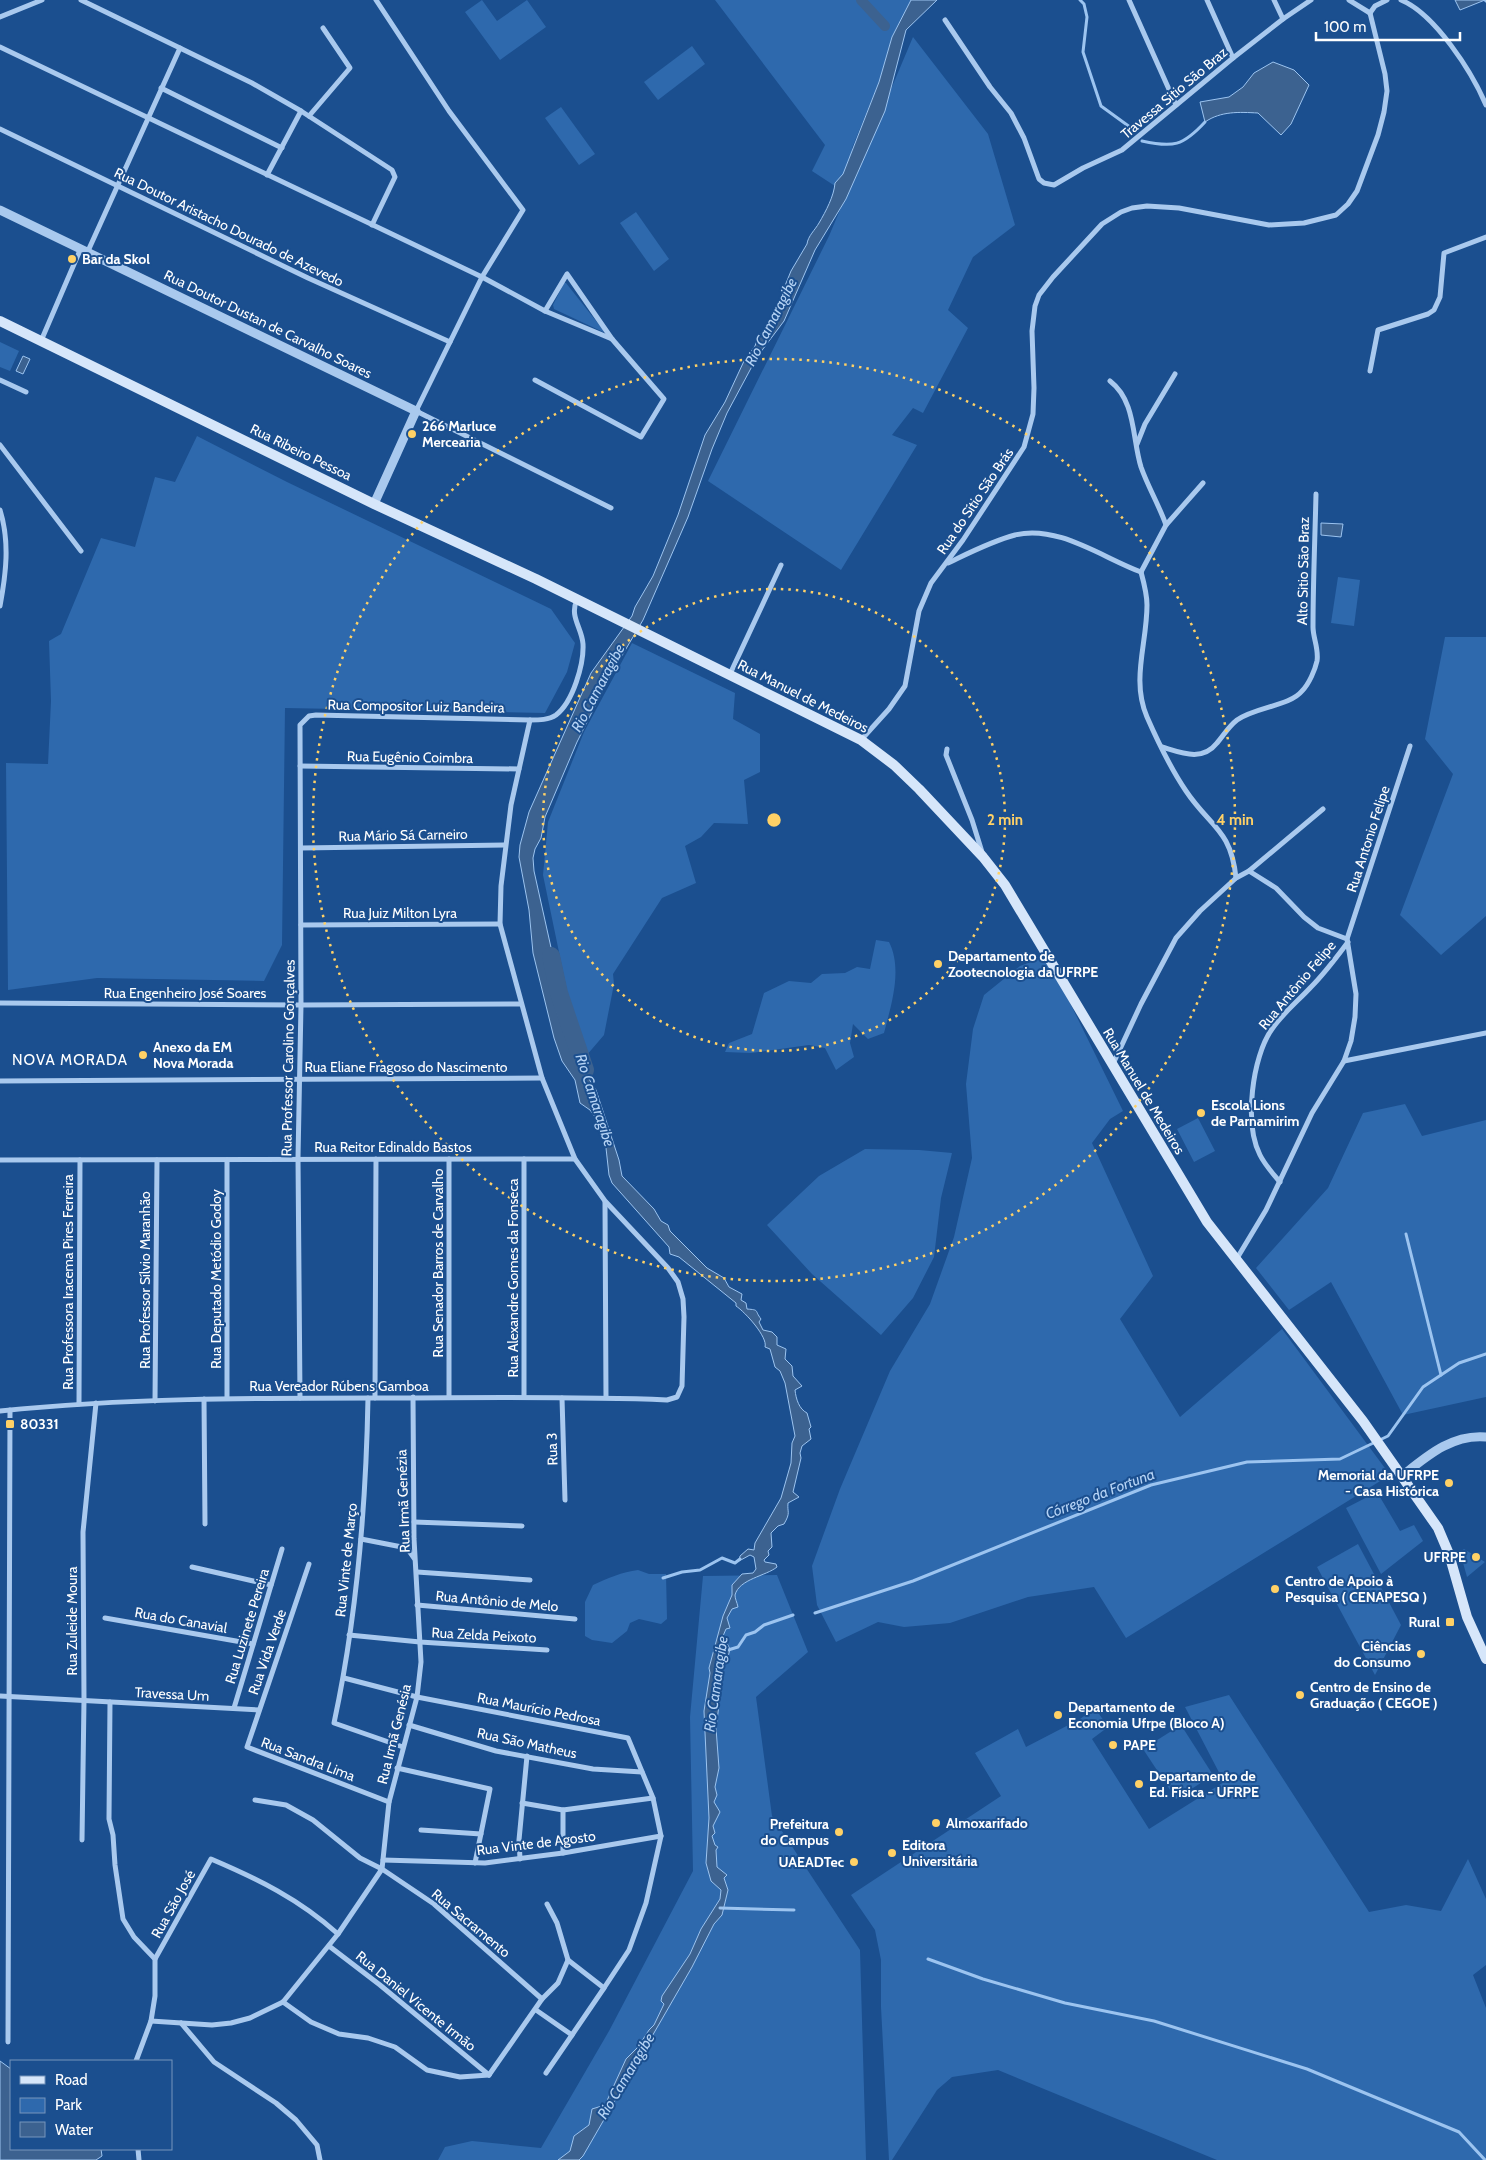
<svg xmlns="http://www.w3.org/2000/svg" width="1486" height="2160" font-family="Cabin,sans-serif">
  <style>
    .green { fill: #2e69ad }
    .water { fill: #3c6290; stroke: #9cc4f0 }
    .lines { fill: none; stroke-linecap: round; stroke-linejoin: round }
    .stream { stroke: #9cc4f0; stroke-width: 3 }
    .canal { stroke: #3c6290; stroke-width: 10 }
    .river { stroke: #3c6290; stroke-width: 18 }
    .minor { stroke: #a9c9ee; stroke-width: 5 }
    .tertiary { stroke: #a9c9ee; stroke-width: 9 }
    .secondary { stroke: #d6e6fa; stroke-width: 10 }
    .ring { fill: none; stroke: #ffd166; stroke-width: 2.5; stroke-dasharray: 2.5 5 }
    .poi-dot { fill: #ffd166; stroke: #1b4f8f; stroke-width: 2 }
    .labels { text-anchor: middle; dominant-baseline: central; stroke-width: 4; stroke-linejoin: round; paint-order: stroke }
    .street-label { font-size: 14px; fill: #fff; stroke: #1b4f8f }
    .poi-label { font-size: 14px; font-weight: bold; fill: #fff; stroke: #1b4f8f; text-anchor: start }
    .water-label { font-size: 15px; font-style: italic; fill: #b5d3f5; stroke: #1b4f8f }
    .neighbourhood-label { font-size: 15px; letter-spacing: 1px; fill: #fff; stroke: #1b4f8f }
    .centre { fill: #ffd166; stroke: #1b4f8f; stroke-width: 2.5 }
    .ring-label { font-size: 15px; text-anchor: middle; font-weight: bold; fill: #ffd166; stroke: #1b4f8f; stroke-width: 4; stroke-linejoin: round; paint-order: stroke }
  </style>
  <rect width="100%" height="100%" fill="#1b4f8f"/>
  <g class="green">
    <path d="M482,0l15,21 30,-21 19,27 -46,33 -35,-48z"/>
    <path d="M715,0h196l-19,37 -13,45 -27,66c0,8 -5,21 -10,28 -3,5 -6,6 -7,10l-23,-15 13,-26z"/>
    <path d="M913,37l75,97 27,91 -42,32 -25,53 20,18 -45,85 -10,-5 -21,27 25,10 -76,125 -133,-89 121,-245z"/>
    <path d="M692,46l13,18 -47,36 -14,-18z"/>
    <path d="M561,107l34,47 -16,11 -34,-47z"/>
    <path d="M636,212l33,47 -15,12 -34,-48z"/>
    <path d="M564,283h2l38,48 -1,1 -49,-23 -1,-4z"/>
    <path d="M0,342l19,9 -9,20 -10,-4z"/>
    <path d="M197,436l90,46 264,127 24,34 -8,29 -22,41 -260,-5 -3,237 -18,36 -167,-3 -89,12 -2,-227 42,1 3,-63 -2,-60 12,-7 40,-96 34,9 20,-70 20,5z"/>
    <path d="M1338,577l22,3 -6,46 -23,-3z"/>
    <path d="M1445,637h41v279l-45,39 -41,-40 53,-141 -28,-35z"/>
    <path d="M632,643l103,50 -2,26 27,15v38l-16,8 4,44 -34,-1 -13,14 -16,9 11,37 -34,15 -49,76 1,10 -10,51 -18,21 -15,-46 -28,-135 5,-53 36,-90z"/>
    <path d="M876,940l13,2c14,27 2,64 -5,91l-16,6 -15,-15 -3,19 4,14 -18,13 -11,-22 -16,-3 -58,8 -26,-1 4,-9 23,-9 12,-41 25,-12 22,2 11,-9 23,-1 12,-6 13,2z"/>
    <path d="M1047,956l76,155 -13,8 -18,24 61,133 -33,43 60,98 102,-88 108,146 -264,163 -32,-51 -66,10 -78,26 -46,4 -26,-5 -42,20 -19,-37 -5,-39 28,-77 50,-118 40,-67 24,-67 18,-79 -6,-74 7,-55 11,-34 36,-29z"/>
    <path d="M1405,1104l17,32 64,-16v277l-83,18 -72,-133 -42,28 -33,-42 72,-80 35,-75z"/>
    <path d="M1198,1118l17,33 -21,11 -17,-33z"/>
    <path d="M865,1149l54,1 33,3 -11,45 -7,59 -21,41 -32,37 -69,-61 -45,-49 52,-49z"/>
    <path d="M1377,1492l23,39 14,-6 9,16 -42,33 -35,-66z"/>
    <path d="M1358,1544l43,81 -26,50 -58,-108z"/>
    <path d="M1464,1549l21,13 -18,15 -7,-25z"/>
    <path d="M638,1570l11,4h17l1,45 -6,5 -22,-5 -9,4 -3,8 -15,12 -20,-3 -7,-4v-34l8,-17c15,-7 29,-13 45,-15z"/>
    <path d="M777,1575l31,77 -52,45 16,119 88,134 6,210h-428l7,-13 27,-6 69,7 68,-117 84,-160 -3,-154 13,-141z"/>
    <path d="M1229,1695l140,217 37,-7 35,6 27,-52 18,40v66l-13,10 13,33v152h-269l-219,-90 -46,7 -15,13 -45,70h-3l-8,-153v-47l-6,-30 -24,-35 150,-99 -26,-43 43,-24 8,18 54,-28 15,-11 13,19 -16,12 57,90 75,-47 -39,-75z"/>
    <path d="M1181,1725l32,50 -37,24 -33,-50z"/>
  </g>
  <g class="water">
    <path d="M911,0h26l-31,30 -21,81 -39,88 -31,51 -31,71 -27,36 -30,56 -15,36 -24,68 -45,103 -33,56 -33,66 -32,75 -4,21 -6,11 -2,9 1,13 18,81 5,14 -2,16 2,30 9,24 8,12 5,-1 10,32 7,11 23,70 3,16 32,33 7,12 7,4 2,6 37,37 17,10 5,9 13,7 -1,6 5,3 1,6c13,1 7,1 14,10l-2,3 4,8 9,2 5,5v8l9,4 -1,10 7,7 1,10 9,10 -7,4c1,9 4,19 12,23l4,14 -2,2 2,10 -9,7 -2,7 1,5 -8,34 6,5 -11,6c-1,10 3,9 -4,21l-6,2 -7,7 1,14 -4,4 1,4 -5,5 1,2 11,2 1,3c-11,9 -38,12 -42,28 0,4 2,7 3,12l-6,2 -5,9 3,10 -4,1 -3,7 7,13 -3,12 -9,8 4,13 -6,46 3,40 -4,19 2,8 -3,7 6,10 -7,14 2,7 -3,3 3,9 3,2 -2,3 1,17 10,8 -3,3 4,12 -6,25 -8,9 -22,43 -109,189 -4,4h-21l12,-9 4,-15 15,-11 3,-16 13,-4 21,-46 12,-12 11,-17 5,-5 10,-21 -3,-3 1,-5 28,-42 11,-25 19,-30 1,-9 -10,-9 -5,-18 3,-45 -5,-107 6,-38 -1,-5 14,-52 9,-21v-10l10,-11 11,-1 3,-4 -2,-12 -4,-2 -11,6 1,-5 8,-7 6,1 1,-7 26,-45 10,-35 1,-20 3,-7 -10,-53 -5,-12 -5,-4 -5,-18 -5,-2c3,-10 -20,-35 -29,-41v-3l-57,-46 -9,-3 -1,-7 -57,-64 -3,-8 -3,-27 -10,-30 -6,-8 -10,-7 -5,-23 -13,-19 -8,-23 -21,-85 -4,-43 -10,-53 1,-12 9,-33 62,-139 41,-57 3,-9 18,-31 25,-61 27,-80 20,-33 19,-41 11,-15 2,-6 16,-25 18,-44 16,-27c1,-8 8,-14 12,-21 7,-12 15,-27 16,-40l8,-9 36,-92 13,-45z"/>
    <path d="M1455,0h30l-25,10z"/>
    <path d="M1273,62l21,8 15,15 -18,39 -10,11 -23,-22c-19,-1 -37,-2 -53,9l-5,-20 29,-5 14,-10 11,-14z"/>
    <path d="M23,356l7,3 -7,15 -7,-3z"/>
    <path d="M1321,523l22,1 -2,13 -20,-2z"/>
    <path d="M0,2061l11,8v80h90l1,7 -6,4h-96z"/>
  </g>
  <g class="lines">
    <g class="stream">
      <path d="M1080,0l4,4 3,13 -4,35 18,54 33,24"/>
      <path d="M1485,0l1,1"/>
      <path d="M1142,141c31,7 41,5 63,-19"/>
      <path d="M1406,1234l35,141"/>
      <path d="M663,1578l19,-6 18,-2 22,-12 13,5 5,-4"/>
      <path d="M815,1613l98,-32 238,-96 96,-23 93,-3 48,-23 35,-49 36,-24 27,-9"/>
      <path d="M728,1650l10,-3 8,-12 9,-3 9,-7 29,-10"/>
      <path d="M720,1908l74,2"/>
      <path d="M928,1959l55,20 82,24 89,18 153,48 152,63 26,28"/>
    </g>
    <path class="canal" d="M861,0l24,26"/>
    <path class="river" d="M551,956l8,37 26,77"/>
    <g class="minor">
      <path d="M81,0l171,83 49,28 91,59 3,7 -23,48"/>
      <path d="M376,0l73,111 74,99 -41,67 -66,134 195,97"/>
      <path d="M1129,0l47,105"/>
      <path d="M1207,0l26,58"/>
      <path d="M1274,0l9,19"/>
      <path d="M1349,0l21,13"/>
      <path d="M1401,0c34,14 71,72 85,105"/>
      <path d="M1370,13l5,-7 12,-6"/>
      <path d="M0,17l42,-17"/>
      <path d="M945,20l45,67 21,26 13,25 15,41 5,4 10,2 29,-17 39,-18 111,-92 50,-39 28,-19"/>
      <path d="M0,47l482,230 63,34 67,28"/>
      <path d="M161,88l121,60"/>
      <path d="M309,116l41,-48 -27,-40"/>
      <path d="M0,129l308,149 142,64"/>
      <path d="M267,175l34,-64"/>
      <path d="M88,251l92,-203"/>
      <path d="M41,341l40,-93"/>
      <path d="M1370,371l8,-41 50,-16 6,-4 6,-13 4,-44 42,-16"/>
      <path d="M0,380l26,12"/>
      <path d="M535,380l106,57 23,-38 -52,-60 -45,-65 -22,37"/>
      <path d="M1110,381c26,20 22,57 31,86 7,20 18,38 25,58"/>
      <path d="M1137,444l8,-20 30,-50"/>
      <path d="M0,445l81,106"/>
      <path d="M0,510c10,32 6,64 0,96"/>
      <path d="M948,563c21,-10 44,-22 67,-28 42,-11 88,23 126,37"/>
      <path d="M1141,572c3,11 6,22 6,33 0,39 -16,75 0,112 11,25 24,52 39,74 24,36 45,38 50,87"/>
      <path d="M1141,572l25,-47 37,-42"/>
      <path d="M730,674l51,-109"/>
      <path d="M861,740l28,-31 16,-23 14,-75 12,-28 32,-43 61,-93 9,-33 1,-26 -2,-57 3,-25 4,-11 14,-18 49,-53 19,-12 11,-4 15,-2 32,2 90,17 35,-2 32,-8 12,-11 9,-13 21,-56 6,-23 3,-21 -2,-17 -15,-61"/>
      <path d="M1162,747c20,6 40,15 55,-4 7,-8 11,-16 20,-23 18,-13 53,-14 65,-29 7,-7 13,-21 15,-30 2,-12 -4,-23 -4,-34 0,-44 2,-89 3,-133"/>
      <path d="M947,749l-1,6 26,65 10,32"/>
      <path d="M300,766l219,3"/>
      <path d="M301,848l204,-3"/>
      <path d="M1249,871l74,-62"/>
      <path d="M301,925l199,-1"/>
      <path d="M0,1003l301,2 220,-1"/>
      <path d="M1344,1061l142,-28"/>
      <path d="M1113,1064l28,-60 35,-66 24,-27 36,-33 13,-7 27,17 28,29 14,11 29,11"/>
      <path d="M0,1081l542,-3"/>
      <path d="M524,1159v238"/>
      <path d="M0,1160l575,-1"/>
      <path d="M227,1160v238"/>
      <path d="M1280,1182c-7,-8 -15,-17 -20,-27 -16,-31 -8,-98 12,-126 11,-16 26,-28 39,-42 14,-14 25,-29 37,-45"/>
      <path d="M605,1202l1,195"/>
      <path d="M1236,1260l30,-50 46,-97 32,-52 7,-20 4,-24 1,-23 -9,-55 63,-193"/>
      <path d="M449,1397v-238"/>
      <path d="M300,1398l-2,-240 3,-153 -1,-280 9,-9 7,-1 214,5c9,0 19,0 26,-5 17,-13 28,-51 27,-71 -1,-16 -14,-28 -6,-44"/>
      <path d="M368,1398c-2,108 -11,218 -34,325l69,24"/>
      <path d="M375,1398l1,-239"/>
      <path d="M562,1398l3,102"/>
      <path d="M204,1399l1,125"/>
      <path d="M155,1401l2,-241"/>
      <path d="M79,1404l1,-244"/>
      <path d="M0,1411c125,-13 250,-13 375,-13 97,0 195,-2 292,2l10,-3 5,-11 2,-69 -1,-18 -5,-17 -10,-14 -63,-67 -30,-42 -33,-81 -42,-154 1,-38 10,-81 19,-85"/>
      <path d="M414,1522l108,4"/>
      <path d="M361,1539l46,9 7,10"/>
      <path d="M309,1564l-62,183 142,55"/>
      <path d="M192,1567l79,18"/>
      <path d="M417,1572l113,8"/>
      <path d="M417,1605l158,14"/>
      <path d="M105,1618l148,26"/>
      <path d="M349,1635l71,7 127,8"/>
      <path d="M344,1678l73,19 211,41 25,60 8,38 -15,67 -17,47 -25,38 -36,-28"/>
      <path d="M0,1696l259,14"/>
      <path d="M110,1702l-1,117 4,16 2,30 8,54 11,18 21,22v37l-4,25 -15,40"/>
      <path d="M234,1708l48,-159"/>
      <path d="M409,1725l87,26 97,18 49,3"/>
      <path d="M397,1768l93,21 -15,74"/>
      <path d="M255,1800l31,5 27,15 47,38 22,11 52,35 108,95"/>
      <path d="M522,1803l41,7"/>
      <path d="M421,1830l60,4"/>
      <path d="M82,1840l2,-140 -1,-168 13,-129"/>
      <path d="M563,1853v-43l90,-12"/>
      <path d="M520,1859l-1,-19 8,-84"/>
      <path d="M383,1860l102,3 78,-10 98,-17"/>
      <path d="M329,1946l51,39 109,90"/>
      <path d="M155,1959l56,-100c47,20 88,40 127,75"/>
      <path d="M283,2002l28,20 28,12 29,4 27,9 32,23 33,7 29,-2"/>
      <path d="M536,2010l36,25 32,-47"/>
      <path d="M151,2021l61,4 19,-2 19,-5 33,-16 55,-68 44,-65 7,-67 28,-105 4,-35 -7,-123 -1,-142"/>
      <path d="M181,2023l33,39 62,41 20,17 21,25 3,15"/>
      <path d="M8,2042l2,-632"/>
      <path d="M546,2073l26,-38"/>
      <path d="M489,2075l53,-76 16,-16 10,-23 -11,-37 -10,-19"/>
      <path d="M138,2149l1,11"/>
    </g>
    <g class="tertiary">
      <path d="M0,210l416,201 -42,93"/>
      <path d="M1402,1476c25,-20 50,-42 84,-39"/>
    </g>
    <path class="secondary" d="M0,321l374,183 162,75 325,161 33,25 25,24 64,68 22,28 202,337 156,199 75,107 11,26 18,63 19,42"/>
  </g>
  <g class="ring">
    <circle cx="774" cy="820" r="231"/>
    <circle cx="774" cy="820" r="461"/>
  </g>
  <g class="poi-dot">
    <circle cx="72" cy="259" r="5"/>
    <circle cx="412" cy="434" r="5"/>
    <circle cx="938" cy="964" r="5"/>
    <circle cx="143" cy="1055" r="5"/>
    <circle cx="1201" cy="1113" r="5"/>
    <rect x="5" y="1419" width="10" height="10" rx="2.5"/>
    <circle cx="1449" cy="1483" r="5"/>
    <circle cx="1476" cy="1557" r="5"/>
    <circle cx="1275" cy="1589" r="5"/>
    <rect x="1445" y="1617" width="10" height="10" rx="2.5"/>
    <circle cx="1421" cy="1654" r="5"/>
    <circle cx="1300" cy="1695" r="5"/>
    <circle cx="1058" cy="1715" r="5"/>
    <circle cx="1113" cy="1745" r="5"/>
    <circle cx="1139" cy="1784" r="5"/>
    <circle cx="936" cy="1823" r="5"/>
    <circle cx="839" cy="1832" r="5"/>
    <circle cx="892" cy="1853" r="5"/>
    <circle cx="854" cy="1862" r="5"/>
  </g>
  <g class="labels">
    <g class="street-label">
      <text transform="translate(1174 93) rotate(-40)">Travessa Sitio São Braz</text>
      <text transform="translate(229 227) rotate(26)">Rua Doutor Aristacho Dourado de Azevedo</text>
      <text transform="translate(268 324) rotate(26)">Rua Doutor Dustan de Carvalho Soares</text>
      <text transform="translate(301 452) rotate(26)">Rua Ribeiro Pessoa</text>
      <text transform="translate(975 501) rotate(-56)">Rua do Sítio São Brás</text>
      <text transform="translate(1303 571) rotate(-89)">Alto Sitio São Braz</text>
      <text transform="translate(803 696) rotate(27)">Rua Manuel de Medeiros</text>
      <text transform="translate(416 706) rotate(1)">Rua Compositor Luiz Bandeira</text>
      <text transform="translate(410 757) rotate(1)">Rua Eugênio Coimbra</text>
      <text transform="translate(403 835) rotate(-1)">Rua Mário Sá Carneiro</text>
      <text transform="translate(1368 839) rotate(-72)">Rua Antonio Felipe</text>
      <text x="400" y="913">Rua Juiz Milton Lyra</text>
      <text transform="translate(1297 985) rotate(-50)">Rua Antônio Felipe</text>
      <text x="185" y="993">Rua Engenheiro José Soares</text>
      <text transform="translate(288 1058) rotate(-89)">Rua Professor Carolino Gonçalves</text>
      <text x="406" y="1067">Rua Eliane Fragoso do Nascimento</text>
      <text transform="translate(1144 1091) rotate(59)">Rua Manuel de Medeiros</text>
      <text x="393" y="1147">Rua Reitor Edinaldo Bastos</text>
      <text transform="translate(438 1263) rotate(-90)">Rua Senador Barros de Carvalho</text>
      <text transform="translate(513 1278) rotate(-90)">Rua Alexandre Gomes da Fonseca</text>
      <text transform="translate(216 1279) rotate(-90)">Rua Deputado Metódio Godoy</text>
      <text transform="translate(145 1280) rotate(-90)">Rua Professor Sílvio Maranhão</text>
      <text transform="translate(68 1282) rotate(-90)">Rua Professora Iracema Pires Ferreira</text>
      <text x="339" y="1386">Rua Vereador Rúbens Gamboa</text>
      <text transform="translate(552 1449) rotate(-92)">Rua 3</text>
      <text transform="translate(403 1501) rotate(-92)">Rua Irmã Genézia</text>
      <text transform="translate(346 1560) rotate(-84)">Rua Vinte de Março</text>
      <text transform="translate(497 1601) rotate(5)">Rua Antônio de Melo</text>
      <text transform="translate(181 1620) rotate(10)">Rua do Canavial</text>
      <text transform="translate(72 1621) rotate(-90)">Rua Zuleide Moura</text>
      <text transform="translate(247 1626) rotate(-73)">Rua Luzinete Pereira</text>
      <text transform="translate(484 1635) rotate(3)">Rua Zelda Peixoto</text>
      <text transform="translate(267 1652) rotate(-71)">Rua Vida Verde</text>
      <text transform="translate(172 1694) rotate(3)">Travessa Um</text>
      <text transform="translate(539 1709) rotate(11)">Rua Maurício Pedrosa</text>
      <text transform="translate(394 1734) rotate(-76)">Rua Irmã Genésia</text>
      <text transform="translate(527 1743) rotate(12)">Rua São Matheus</text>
      <text transform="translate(308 1759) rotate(21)">Rua Sandra Lima</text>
      <text transform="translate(536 1843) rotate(-7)">Rua Vinte de Agosto</text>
      <text transform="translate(173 1904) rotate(-61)">Rua São José</text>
      <text transform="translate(471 1923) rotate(40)">Rua Sacramento</text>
      <text transform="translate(416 2001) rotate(39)">Rua Daniel Vicente Irmão</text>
    </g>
    <g class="poi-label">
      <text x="82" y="259">Bar da Skol</text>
      <text x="422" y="426">266 Marluce<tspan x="422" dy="16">Mercearia</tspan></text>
      <text x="948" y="956">Departamento de<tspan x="948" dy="16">Zootecnologia da UFRPE</tspan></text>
      <text x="153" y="1047">Anexo da EM<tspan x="153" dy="16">Nova Morada</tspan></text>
      <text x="1211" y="1105">Escola Lions<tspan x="1211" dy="16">de Parnamirim</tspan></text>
      <text x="20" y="1424">80331</text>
      <text x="1439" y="1475" text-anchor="end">Memorial da UFRPE<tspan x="1439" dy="16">- Casa Histórica</tspan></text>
      <text x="1466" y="1557" text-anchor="end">UFRPE</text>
      <text x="1285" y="1581">Centro de Apoio à<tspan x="1285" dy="16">Pesquisa ( CENAPESQ )</tspan></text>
      <text x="1440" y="1622" text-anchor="end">Rural</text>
      <text x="1411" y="1646" text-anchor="end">Ciências<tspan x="1411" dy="16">do Consumo</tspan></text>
      <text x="1310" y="1687">Centro de Ensino de<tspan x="1310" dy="16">Graduação ( CEGOE )</tspan></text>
      <text x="1068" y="1707">Departamento de<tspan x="1068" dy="16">Economia Ufrpe (Bloco A)</tspan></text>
      <text x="1123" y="1745">PAPE</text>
      <text x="1149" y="1776">Departamento de<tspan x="1149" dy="16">Ed. Física - UFRPE</tspan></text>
      <text x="946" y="1823">Almoxarifado</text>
      <text x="829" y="1824" text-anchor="end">Prefeitura<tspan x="829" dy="16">do Campus</tspan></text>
      <text x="902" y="1845">Editora<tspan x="902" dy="16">Universitária</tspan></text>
      <text x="844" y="1862" text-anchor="end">UAEADTec</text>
    </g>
    <g class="water-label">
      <text transform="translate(771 322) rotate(-63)">Rio Camaragibe</text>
      <text transform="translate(598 688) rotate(-62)">Rio Camaragibe</text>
      <text transform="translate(595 1100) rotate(72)">Rio Camaragibe</text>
      <text transform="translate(1100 1494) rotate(-21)">Córrego da Fortuna</text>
      <text transform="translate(716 1684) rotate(-82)">Rio Camaragibe</text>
      <text transform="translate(626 2076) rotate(-59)">Rio Camaragibe</text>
    </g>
    <g class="neighbourhood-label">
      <text x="70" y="1060">NOVA MORADA</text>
    </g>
  </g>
  <circle cx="774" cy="820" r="8" class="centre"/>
  <g class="ring-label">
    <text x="1005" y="825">2 min</text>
    <text x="1235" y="825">4 min</text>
  </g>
  <rect x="10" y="2060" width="162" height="90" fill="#1b4f8f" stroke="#7695bc"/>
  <rect x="20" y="2076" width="25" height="8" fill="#d6e6fa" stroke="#7695bc"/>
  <text x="55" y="2085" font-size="15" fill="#ffffff">Road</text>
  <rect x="20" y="2098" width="25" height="15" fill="#2e69ad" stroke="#7695bc"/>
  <text x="55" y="2110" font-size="15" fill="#ffffff">Park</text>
  <rect x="20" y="2122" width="25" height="15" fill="#3c6290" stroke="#7695bc"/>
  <text x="55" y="2135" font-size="15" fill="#ffffff">Water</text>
  <path d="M1316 32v8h144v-8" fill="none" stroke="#ffffff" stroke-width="2.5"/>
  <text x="1324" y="32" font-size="15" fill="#ffffff" stroke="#1b4f8f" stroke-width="4" paint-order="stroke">100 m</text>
</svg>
